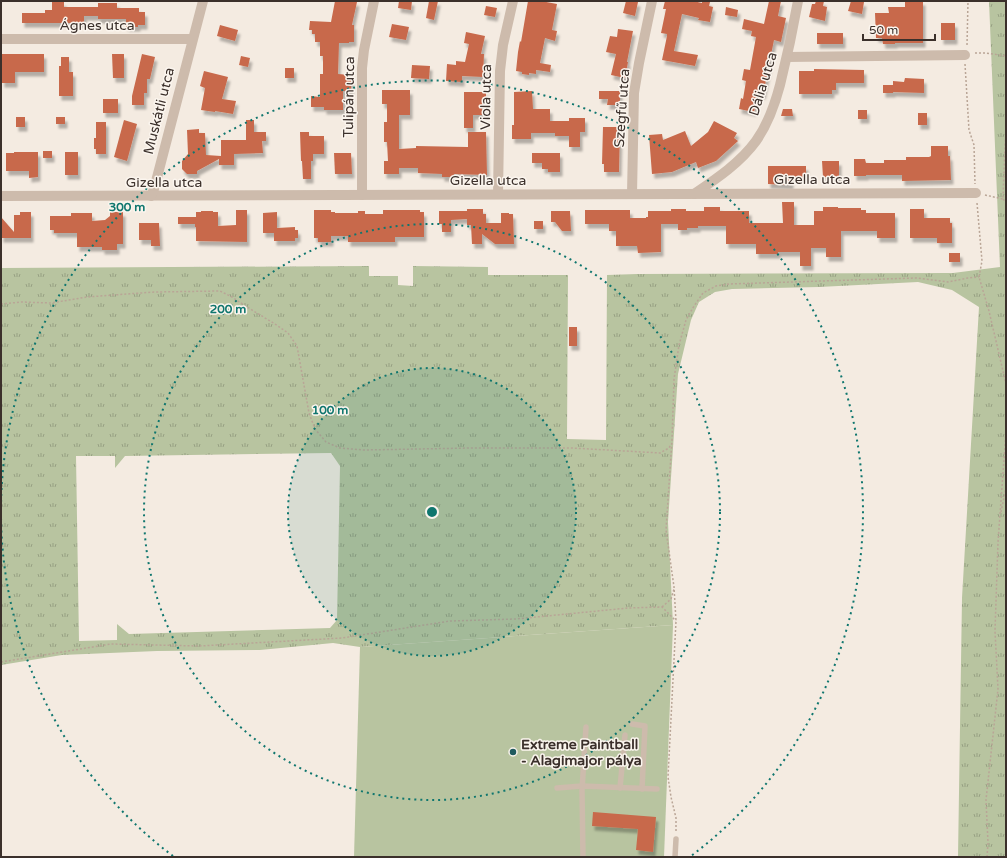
<svg xmlns="http://www.w3.org/2000/svg" width="1007" height="858" font-family="'Varela Round',sans-serif">
  <style>
    .grass { fill: url(#grass-tufts); fill-rule: evenodd }
    .pitch { fill: #b8c4a0 }
    .building { fill: #c8694b; filter: url(#shadow) }
    .lines { fill: none; stroke-linecap: round; stroke-linejoin: round }
    .path { stroke: #b9a596; stroke-width: 1.5; stroke-dasharray: 2 2; stroke-linecap: butt }
    .service { stroke: #cdbbac; stroke-width: 5.5 }
    .minor { stroke: #cdbbac; stroke-width: 10 }
    .ring { fill: none; stroke: #0f766e; stroke-width: 2; stroke-dasharray: 2 4 }
    .poi-dot { fill: #1f5a5e; stroke: #fbf5ee; stroke-width: 1.5 }
    .labels { text-anchor: middle; dominant-baseline: central; stroke-width: 3; stroke-linejoin: round; paint-order: stroke }
    .street-label { font-size: 14px; fill: #3b302b; stroke: #fbf5ee }
    .poi-label { font-size: 14px; font-weight: bold; fill: #3b302b; stroke: #fbf5ee; text-anchor: start }
    .centre { fill: #0f766e; stroke: #fbf5ee; stroke-width: 2 }
    .ring-label { font-size: 12px; text-anchor: middle; font-weight: bold; fill: #0f766e; stroke: #fbf5ee; stroke-width: 3; stroke-linejoin: round; paint-order: stroke }
  </style>
  <defs>
    <pattern id="grass-tufts" width="24" height="20" patternUnits="userSpaceOnUse"><rect width="24" height="20" fill="#b8c4a0"/><path d="M3 7l-1-3M5 7V3M7 7l1-3M15 17l-1-3M17 17v-4M19 17l1-3" fill="none" stroke="#97a083"/></pattern>
    <filter id="shadow"><feDropShadow dx="2.5" dy="4.5" stdDeviation="1" flood-color="#0004"/></filter>
  </defs>
  <rect width="100%" height="100%" fill="#f4ebe1"/>
  <path class="grass" d="M989,1h17v856h-48l4,-259 17,-291 -27,-17 -34,-8 -99,5 -87,2 -17,3 -16,10 -8,18 -13,54 -10,148 5,103 -313,22 -27,-4 -73,7 -103,1 -95,4 -61,10v-397l368,-2v10h29v9l15,1v-20l75,1v8h80l-1,164 39,1 1,-165 30,-1 316,-1 47,-6zM331,453l9,13 -3,154 -7,8 -201,6 -12,-10v16l-38,1 -3,-185h39v12l10,-12z"/>
  <path class="pitch" d="M673,625l-9,232h-310l6,-210z"/>
  <g class="building">
    <path d="M335,1h17l5,1 -5,23h2v17h-5v1h-10l-1,31 13,1v16h-8v19h-19v-3h-13v-11l9,1v-23h3v-18h-3v-14h-5v-8h-3v-4h-3l1,-9 21,1z"/>
    <path d="M399,1h13l-1,9 -13,-2z"/>
    <path d="M429,1h9l-4,19 -8,-2z"/>
    <path d="M528,1h13l16,3 -5,26 5,1 -2,10 -10,-3 -5,25 11,2 -1,7 -14,-2v4l-7,-1v2l-7,-1v-2l-6,-1 2,-19 2,-11 1,1z"/>
    <path d="M626,1l12,1 -3,14 -12,-3z"/>
    <path d="M665,1h28l9,2v-2h2l6,1 -1,4 4,1 -3,15 -12,-2 1,-2 -17,-4 -8,37 24,4 -3,11 -33,-6 5,-24v-2l-6,-1 5,-24h-3z"/>
    <path d="M769,1h12l-3,15 8,2 -5,24 -7,-2 -11,55 -6,-1 -3,18 -15,-3 2,-11 2,1 3,-18 -4,-1 2,-11 6,1 6,-33 -5,-1 1,-5 -10,-2 2,-10 20,5z"/>
    <path d="M816,1h8l-1,5 4,1 -2,14 -16,-4 3,-13h3z"/>
    <path d="M851,1l13,1 -2,12 -14,-3z"/>
    <path d="M905,1h18v42h-28v1h-12l-1,-6h-6l-1,-25h14l-1,-6h17z"/>
    <path d="M52,2h12v5h34v-4h19v5h22v4h6v13h-7v2h-12v-8h-28v-3h-14v7h-62v-10h23v-3h7z"/>
    <path d="M486,6l11,2 -2,9 -11,-2z"/>
    <path d="M726,7l12,3 -1,7 -12,-2z"/>
    <rect x="941" y="23" width="14" height="17"/>
    <path d="M392,24l17,3 -3,13 -17,-3z"/>
    <path d="M220,25l18,5 -3,11 -18,-5z"/>
    <path d="M618,29l15,2 -6,31h1l-3,16 -14,-3 5,-21 -10,-2 4,-16 7,1z"/>
    <path d="M466,32l19,4 -4,18h3l-1,23 -21,-1v6l-16,-1 1,-17 9,1v-4l9,1 4,-18 -5,-1z"/>
    <rect x="817" y="33" width="26" height="11"/>
    <path d="M1,54h43v18h-29v11h-13z"/>
    <path d="M112,54h12v24h-11z"/>
    <path d="M142,54l13,3 -5,22h-3v14h-3v12h-12v-9z"/>
    <path d="M241,56l9,2 -2,9 -9,-2z"/>
    <path d="M61,57h8v15h4v24h-14v-30h2z"/>
    <path d="M412,65l18,1 -1,13 -18,-1z"/>
    <rect x="285" y="68" width="9" height="10"/>
    <path d="M814,69l50,1v13h-28v7h-4v4h-33v-23h15z"/>
    <path d="M204,71l24,6 -6,22 14,2 -3,13 -18,-3v1l-14,-2 4,-22 -5,-2z"/>
    <path d="M905,78l19,1v14l-31,-1v1h-10v-8h10v-4l11,1z"/>
    <path d="M382,90h28v25h-11v34l17,-1v-2l52,1v-15h18l1,43 -33,-1v3h-12v-3l-24,-1v-5h-19v6h-15v-13h4l-1,-19h-3v-20h3v-18h-5z"/>
    <path d="M532,91l1,18h17v12h19v-3h16v14h-5v15h-11v-11h-14v-3h-24v6h-19v-14h2v-33z"/>
    <path d="M599,91h21v14h-13l1,-6h-9z"/>
    <path d="M464,92h22v11h-4v12h-9v13h-9z"/>
    <rect x="103" y="99" width="15" height="14"/>
    <path d="M783,109h9l1,7h-12z"/>
    <rect x="858" y="110" width="9" height="9"/>
    <rect x="918" y="113" width="9" height="12"/>
    <rect x="16" y="117" width="9" height="10"/>
    <rect x="56" y="117" width="9" height="7"/>
    <path d="M124,120l13,4 -10,37 -13,-4z"/>
    <path d="M246,120h8v12h12v9h-4l1,12 -29,1v11h-15v-6l-22,12v3h-10l-5,-5v-8l6,-7 -1,-24 12,-1v4h6l1,22 15,1v-16h25z"/>
    <path d="M714,121l23,12 -3,5 4,3 -22,20 -18,7 -2,-6 -24,10 -20,2 -3,-39 13,-1 1,6 22,-9 6,15 17,-14z"/>
    <path d="M96,122h10v32h-10v-5h-2v-11h2z"/>
    <path d="M603,127h17l-1,45h-15v-8h-2z"/>
    <path d="M300,132h9v4h15v18h-11v7h-2v18h-8l-1,-18h-1z"/>
    <path d="M931,146h17v10h2l1,24 -49,1v-6h-36v1h-12v-17h11l1,4h18v-3h22v-3h23l2,-1z"/>
    <rect x="43" y="151" width="9" height="7"/>
    <path d="M14,152h24v25l-9,1v-7h-23v-18h8z"/>
    <rect x="65" y="152" width="13" height="23"/>
    <path d="M334,153h17l1,21h-17z"/>
    <path d="M532,153h28v19h-12v-3h-6v-6h-10z"/>
    <path d="M822,161h17v16h-16z"/>
    <path d="M768,166h38v12l-15,-1v8l-23,-1z"/>
    <path d="M782,202h12v23h20v-14h9v-4h15v1h23v2h5v3h29v25h-18v-7h-36v26h-15v-9h-15v18h-11v-14h-22v2h-22v-10h-30v-18h-28v2h-11v2h-9v-6h-17v28l-23,1 -1,-7h-21v-15h-7v-7h-24v-14h45v8h16v-1h2v-6h23v-2h15v2h18v-4h16v4h29v12h34z"/>
    <path d="M467,209h16v5h3v9h15v-10h8v1h4l1,30h-19l-13,-10v10h-10l-1,-19h-4v-6l-16,1v12h-9v-8h-3v-13h28z"/>
    <path d="M910,209h14v9h26v5h2v20h-15v-5h-27z"/>
    <path d="M236,210h11v32l-51,-1v-14h-1v-3h-17v-7h18v-5h5v-1h12v1h5v14l18,-1z"/>
    <path d="M314,210h17v2h4v1h23v-2h7v3h18v-4h37v2h4v25h-29v5h-47v-6h-17v6h-13v-4h-4z"/>
    <path d="M551,211h19l1,20h-9l-7,-9h-4z"/>
    <path d="M20,212h11v26h-30v-21l13,15v-17h6z"/>
    <path d="M110,212h13v32h-6v6h-15v-3h-25v-14h-23v-3h-4v-14h21v-3h21v8l13,-1 5,-4z"/>
    <path d="M277,212v16l18,-1v3h3v8h-3v3h-21v-8h-11v-20z"/>
    <rect x="534" y="221" width="9" height="8"/>
    <path d="M139,223h20l1,23h-9v-6h-12z"/>
    <rect x="949" y="253" width="11" height="9"/>
    <rect x="569" y="327" width="8" height="19"/>
    <path d="M593,812l63,5 -3,35 -17,-2 2,-21 -46,-3z"/>
  </g>
  <g class="lines">
    <g class="path">
      <path d="M967,45l1,-44"/>
      <path d="M975,53h11l20,3"/>
      <path d="M965,64l4,66 5,15 1,39"/>
      <path d="M985,195l18,4 2,-54 1,-11"/>
      <path d="M1003,199l3,3"/>
      <path d="M977,203l5,58 -3,16 10,34 17,73"/>
      <path d="M1,304l21,-2 29,1 36,-6 67,-5 66,-1 12,6 15,10 28,17 13,9 9,13 12,67 6,16 11,13 14,6 24,2 107,-2h101l88,5 9,-5 2,-4"/>
      <path d="M1001,512l5,-24"/>
      <path d="M662,607l9,-8 3,-10"/>
      <path d="M1,662l110,-18 88,2 143,-8 108,-17 66,-2 112,-11 34,-1 14,14"/>
      <path d="M676,831v-13l-5,-21 -3,-20 8,-156 -2,-34 -8,-57 6,-90 2,-61 5,-34 7,-25 8,-14 9,-13 13,-7 13,-2 187,-6 32,4 20,-4 11,-1"/>
      <path d="M987,857l1,-14 -2,-43 12,-111 -3,-58 3,-89 8,-110"/>
    </g>
    <g class="service">
      <path d="M632,724l13,2 -3,63"/>
      <path d="M557,788l25,-2 75,3"/>
      <path d="M620,788l5,-53"/>
      <path d="M583,857l-1,-67 4,-63"/>
      <path d="M675,857l1,-18"/>
    </g>
    <g class="minor">
      <path d="M1,39h191"/>
      <path d="M787,57l178,-2"/>
      <path d="M498,194l2,-123 3,-26 10,-44"/>
      <path d="M632,194l2,-101 5,-30 13,-62"/>
      <path d="M694,194c22,-15 46,-31 62,-53 12,-17 19,-37 24,-56 7,-28 13,-56 18,-84"/>
      <path d="M362,195v-127l2,-18 10,-49"/>
      <path d="M1,196l975,-3"/>
      <path d="M151,196l3,-7 49,-188"/>
    </g>
  </g>
  <circle cx="432" cy="512" r="144" fill="#0f766e" fill-opacity=".12"/>
  <g class="ring">
    <circle cx="432" cy="512" r="144"/>
    <circle cx="432" cy="512" r="288"/>
    <path d="M173 856A431 431 0 0 1 1 516M1 508A431 431 0 1 1 691 856"/>
  </g>
  <circle class="poi-dot" cx="513" cy="752" r="4"/>
  <g class="labels">
    <g class="street-label">
      <text x="97" y="25">Ágnes utca</text>
      <text transform="translate(763 84) rotate(-73)">Dália utca</text>
      <text transform="translate(349 97) rotate(-89)">Tulipán utca</text>
      <text transform="translate(486 97) rotate(-89)">Viola utca</text>
      <text transform="translate(622 108) rotate(-86)">Szegfű utca</text>
      <text transform="translate(159 111) rotate(-76)">Muskátli utca</text>
      <text x="812" y="179">Gizella utca</text>
      <text x="488" y="180">Gizella utca</text>
      <text x="164" y="182">Gizella utca</text>
    </g>
    <g class="poi-label">
      <text x="521" y="744">Extreme Paintball<tspan x="521" dy="16">- Alagimajor pálya</tspan></text>
    </g>
  </g>
  <circle cx="432" cy="512" r="6" class="centre"/>
  <g class="ring-label">
    <text x="127" y="211">300 m</text>
    <text x="228" y="313">200 m</text>
    <text x="330" y="414">100 m</text>
  </g>
  <rect width="1007" height="858" fill="none" stroke="#3b302b" stroke-width="4"/>
  <path d="M863 34v6h72v-6" fill="none" stroke="#3b302b" stroke-width="2"/>
  <text x="869" y="34" font-size="12" fill="#3b302b" stroke="#fbf5ee" stroke-width="3" paint-order="stroke">50 m</text>
</svg>
